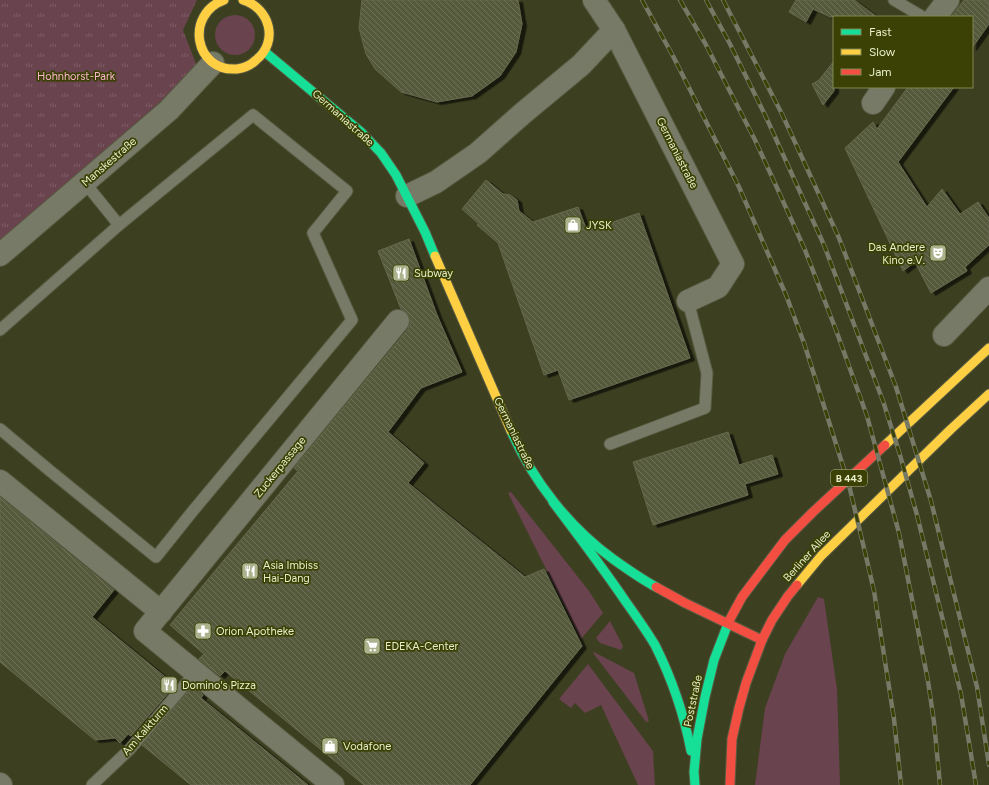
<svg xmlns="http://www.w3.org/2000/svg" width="989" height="785" font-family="Figtree,sans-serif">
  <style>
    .grass { fill: #69434e }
    .park { fill: url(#park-tufts) }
    .building { fill: url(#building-back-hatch); stroke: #65684c; filter: url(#shadow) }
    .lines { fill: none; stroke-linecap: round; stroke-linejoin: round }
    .lane-casing { stroke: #585c41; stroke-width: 13 }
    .street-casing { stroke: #585c41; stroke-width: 24 }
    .fast-casing { stroke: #585c41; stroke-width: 11 }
    .slow-casing { stroke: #585c41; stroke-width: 11 }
    .jam-casing { stroke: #585c41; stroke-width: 11 }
    .lane { stroke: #787a68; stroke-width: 11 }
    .street { stroke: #787a68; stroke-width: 22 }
    .fast { stroke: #16e098; stroke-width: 9 }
    .slow { stroke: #ffcf43; stroke-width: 9 }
    .jam { stroke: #f24e42; stroke-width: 9 }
    .rail-casing { stroke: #767965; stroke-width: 4.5 }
    .rail { stroke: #3b4104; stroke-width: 3; stroke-dasharray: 9; stroke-linecap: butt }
    .labels { text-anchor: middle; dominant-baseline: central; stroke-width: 3.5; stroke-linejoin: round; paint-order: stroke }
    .shield { fill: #3b4104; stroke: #b4bb8f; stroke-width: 1 }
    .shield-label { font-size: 10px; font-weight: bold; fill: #e8efca }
    .park-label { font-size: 11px; fill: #fcb5cf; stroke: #3b4104 }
    .street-label { font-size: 11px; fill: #e8efca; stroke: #3b4104 }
    .poi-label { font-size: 11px; fill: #e8efca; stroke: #3b4104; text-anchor: start }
  </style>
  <defs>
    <pattern id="park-tufts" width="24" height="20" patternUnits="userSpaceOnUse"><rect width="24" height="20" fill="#69434e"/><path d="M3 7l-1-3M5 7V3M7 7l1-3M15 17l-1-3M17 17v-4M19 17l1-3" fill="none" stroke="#7e5e66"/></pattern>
    <pattern id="building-back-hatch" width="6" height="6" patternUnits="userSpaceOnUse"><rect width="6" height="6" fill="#575a3d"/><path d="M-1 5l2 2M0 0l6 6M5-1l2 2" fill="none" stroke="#6f7258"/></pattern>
    <filter id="shadow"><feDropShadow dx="4.5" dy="2.5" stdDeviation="0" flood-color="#0009"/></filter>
  </defs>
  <rect width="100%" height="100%" fill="#3c3f20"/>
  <g class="grass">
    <circle cx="235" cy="35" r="20"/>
    <path d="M511,492l78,99 14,22 -22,26 -73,-146z"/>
    <path d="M818,597l6,2 13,90 3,96h-85l10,-77 20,-54z"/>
    <path d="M610,621l13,25 -2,4 -21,-7 -4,-5z"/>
    <path d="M594,652l40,21 15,48 -3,1 -53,-69z"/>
    <path d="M588,664l65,87 2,34h-17l-37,-80 -16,8 -10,-10 -4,5 -12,-9z"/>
  </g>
  <path class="park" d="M0,0h197l-14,30 15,39 -198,173z"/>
  <g class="building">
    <path d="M362,0h156l4,24 -6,28 -16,24 -28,20 -35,6 -36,-10 -26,-23 -9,-15 -7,-26z"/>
    <path d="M796,0h58l23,17h-47l-17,-8 -7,13 -17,-10z"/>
    <path d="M964,0h25v24l-17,24v-31h-21z"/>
    <path d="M834,61v30l-11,14 -11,-21 7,-4z"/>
    <path d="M908,87h46l-56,75 29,45 15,-18 18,25 18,-12 11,16v27l-24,22 2,4 -36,22 -16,-31 -12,9 -58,-123 28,-26 4,7z"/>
    <path d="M486,180l17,14 7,1 7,5 2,11 14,11 45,-15 9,24 52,-18 51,145 -121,42 -11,-30 -14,5 -46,-132 -21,-18 2,-1 -17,-15z"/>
    <path d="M409,239l28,76 25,57 -41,16 -33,44 36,31 -16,20 117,94 19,-8 38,77 -112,139h-106l-139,-114 -5,5 -21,-17 5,-5 -34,-29 128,-154 -4,-3 114,-139 2,-6v-6l-4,-5 -5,-3 -23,-58z"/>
    <path d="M728,432l11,33 33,-10 6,19 -33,10 3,11 -95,30 -20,-63z"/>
    <path d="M0,497l114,93 -22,27 83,68 -44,51 -3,-2 -8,9 -5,-5 -20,2 -95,-78z"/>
    <path d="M193,686l10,9 -2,3 107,87h-117l-49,-40z"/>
  </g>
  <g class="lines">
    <defs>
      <g id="lane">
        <path d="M894,0l29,17"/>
        <path d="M0,330l119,-105"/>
        <path d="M0,429l49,41 107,87 36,-45 160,-192 -39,-87 34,-42 -94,-76 -134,110 -34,-42"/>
        <path d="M610,444l95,-36 2,-35 -19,-72"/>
        <path d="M92,785l38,-36 65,-76"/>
      </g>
      <g id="street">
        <path d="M594,0l20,30 119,234 -15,23 -30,14"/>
        <path d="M935,17l13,-17"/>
        <path d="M873,103l11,-16"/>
        <path d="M407,196l29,-14 42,-29 44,-39 59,-49 33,-35"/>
        <path d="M0,255l169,-145 44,-47"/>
        <path d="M944,335l45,-47"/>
        <path d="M0,481l161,131"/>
        <path d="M0,784l1,1"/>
        <path d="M333,785l-188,-154 253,-310"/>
      </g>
      <g id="fast">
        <path d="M265,52l96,80 20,21 15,22 29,57 10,24"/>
        <path d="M511,431c22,50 58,96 102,128 14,10 28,20 43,28"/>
        <path d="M553,502c25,33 50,66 73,100 10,14 20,28 29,43 17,34 29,69 36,106"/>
        <path d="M695,785l-1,-13 3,-33 8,-42 9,-37 15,-39"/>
      </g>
      <g id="slow">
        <path d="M224,0c-39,14 -30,72 13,69 8,-1 14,-4 19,-9 23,-18 14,-52 -13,-60"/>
        <path d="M435,256l76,175"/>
        <path d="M885,445l104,-97"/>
        <path d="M797,585l24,-29 129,-126 39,-36"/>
      </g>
      <g id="jam">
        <path d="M656,587l29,16 77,37"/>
        <path d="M729,621l13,-24 43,-57 28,-28 72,-67"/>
        <path d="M730,785l2,-46 7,-31 7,-25 16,-43 10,-20 16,-24 9,-11"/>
      </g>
    </defs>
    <use href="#lane" class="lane-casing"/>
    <use href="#street" class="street-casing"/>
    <use href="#fast" class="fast-casing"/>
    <use href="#slow" class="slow-casing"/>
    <use href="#jam" class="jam-casing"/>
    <use href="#lane" class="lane"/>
    <use href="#street" class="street"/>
    <use href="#fast" class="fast"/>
    <use href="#slow" class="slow"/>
    <use href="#jam" class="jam"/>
    <defs>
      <g id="rail">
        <path d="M642,0l31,56 66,131 47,108 18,48 45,142 19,80 6,26 20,128 4,37 3,29"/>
        <path d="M680,0l25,43 50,97 23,50 27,60 31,80 31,86 32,117 29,148 6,41 6,63"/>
        <path d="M706,0l24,44 36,73 58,128 59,156 17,54 17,60 44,179 15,91"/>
        <path d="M723,0l59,114 57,124 57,149 35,114 46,186 12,78"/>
      </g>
    </defs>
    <use href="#rail" class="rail-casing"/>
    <use href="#rail" class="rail"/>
  </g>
  <defs>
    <symbol id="shop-square" viewBox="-11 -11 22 22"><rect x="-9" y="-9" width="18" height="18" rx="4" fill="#acb18e" stroke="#3b4104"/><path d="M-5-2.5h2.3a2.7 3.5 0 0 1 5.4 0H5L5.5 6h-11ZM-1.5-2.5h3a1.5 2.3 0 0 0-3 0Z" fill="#fff"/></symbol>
    <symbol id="theatre-square" viewBox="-11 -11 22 22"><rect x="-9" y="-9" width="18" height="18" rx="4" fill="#acb18e" stroke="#3b4104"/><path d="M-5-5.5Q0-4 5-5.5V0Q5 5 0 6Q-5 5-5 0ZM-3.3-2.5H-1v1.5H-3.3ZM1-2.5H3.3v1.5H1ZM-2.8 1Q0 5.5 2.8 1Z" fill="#fff"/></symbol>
    <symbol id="restaurant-square" viewBox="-11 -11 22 22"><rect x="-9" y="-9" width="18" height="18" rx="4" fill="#acb18e" stroke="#3b4104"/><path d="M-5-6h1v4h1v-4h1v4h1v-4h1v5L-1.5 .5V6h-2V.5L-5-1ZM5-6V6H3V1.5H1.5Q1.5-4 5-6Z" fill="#fff"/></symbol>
    <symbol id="pharmacy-square" viewBox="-11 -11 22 22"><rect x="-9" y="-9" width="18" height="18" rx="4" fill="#acb18e" stroke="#3b4104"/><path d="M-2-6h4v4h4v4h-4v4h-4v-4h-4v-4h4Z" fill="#fff"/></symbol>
    <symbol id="supermarket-square" viewBox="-11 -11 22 22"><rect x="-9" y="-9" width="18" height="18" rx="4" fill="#acb18e" stroke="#3b4104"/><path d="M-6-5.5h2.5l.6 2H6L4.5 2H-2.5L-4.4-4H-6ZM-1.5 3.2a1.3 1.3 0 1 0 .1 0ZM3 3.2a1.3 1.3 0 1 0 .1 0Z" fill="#fff"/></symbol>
  </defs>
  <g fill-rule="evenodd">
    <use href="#shop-square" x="563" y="215" width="20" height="20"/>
    <use href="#theatre-square" x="928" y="243" width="20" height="20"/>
    <use href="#restaurant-square" x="391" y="263" width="20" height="20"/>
    <use href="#restaurant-square" x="240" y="561" width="20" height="20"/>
    <use href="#pharmacy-square" x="193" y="621" width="20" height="20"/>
    <use href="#supermarket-square" x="362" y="636" width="20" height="20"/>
    <use href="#restaurant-square" x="159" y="675" width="20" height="20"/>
    <use href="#shop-square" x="320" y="736" width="20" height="20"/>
  </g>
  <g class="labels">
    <rect class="shield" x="831" y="470" width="36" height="16" rx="3"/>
    <g class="shield-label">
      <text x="849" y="478">B 443</text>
    </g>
    <g class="park-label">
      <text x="76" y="76">Hohnhorst-Park</text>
    </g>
    <g class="street-label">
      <text transform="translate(343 118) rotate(42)">Germaniastraße</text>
      <text transform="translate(677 153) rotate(63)">Germaniastraße</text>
      <text transform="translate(109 162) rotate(-41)">Manskestraße</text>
      <text transform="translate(514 433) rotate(64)">Germaniastraße</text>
      <text transform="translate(280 467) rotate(-51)">Zuckerpassage</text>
      <text transform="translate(807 556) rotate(-48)">Berliner Allee</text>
      <text transform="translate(693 701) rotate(-78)">Poststraße</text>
      <text transform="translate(145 730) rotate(-49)">Am Kalkturm</text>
    </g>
    <g class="poi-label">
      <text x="586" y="225">JYSK</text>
      <text x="925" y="247" text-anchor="end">Das Andere<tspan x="925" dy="13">Kino e.V.</tspan></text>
      <text x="414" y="273">Subway</text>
      <text x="263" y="565">Asia Imbiss<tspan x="263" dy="13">Hai-Dang</tspan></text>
      <text x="216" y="631">Orion Apotheke</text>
      <text x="385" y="646">EDEKA-Center</text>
      <text x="182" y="685">Domino's Pizza</text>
      <text x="343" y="746">Vodafone</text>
    </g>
  </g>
  <rect x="833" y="16" width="140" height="72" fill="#3b4104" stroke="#808753"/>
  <rect x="841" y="29" width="20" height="6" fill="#16e098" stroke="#808753"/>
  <text x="869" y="36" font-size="12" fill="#e8efca">Fast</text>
  <rect x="841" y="49" width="20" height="6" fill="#ffcf43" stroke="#808753"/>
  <text x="869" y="56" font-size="12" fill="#e8efca">Slow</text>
  <rect x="841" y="69" width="20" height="6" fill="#f24e42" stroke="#808753"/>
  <text x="869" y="76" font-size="12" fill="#e8efca">Jam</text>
</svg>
